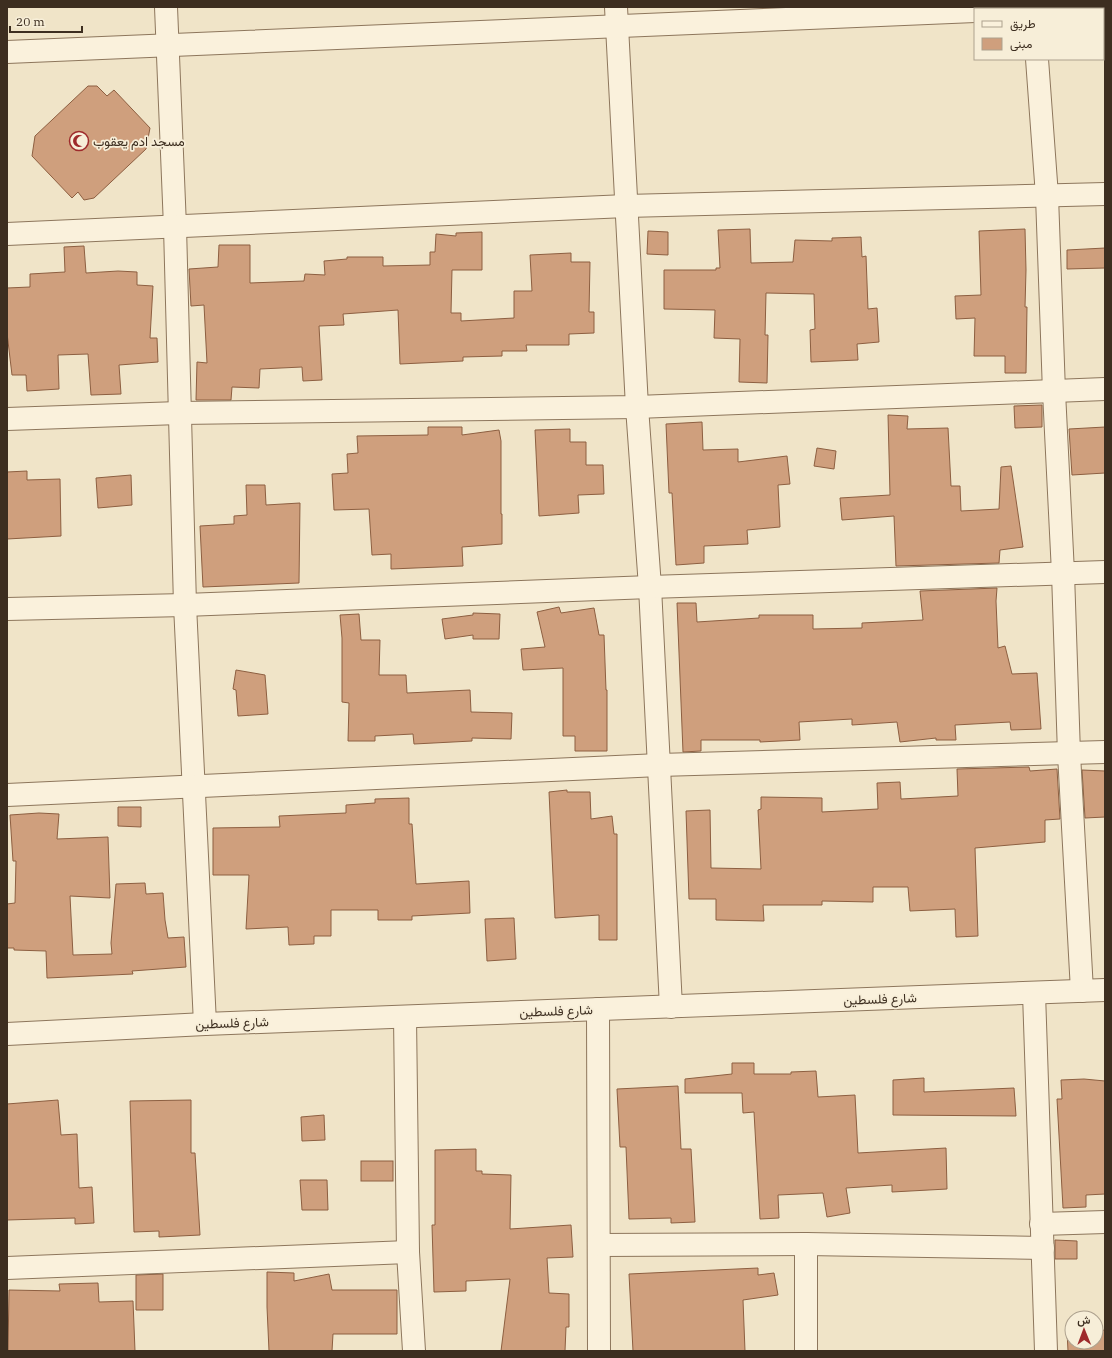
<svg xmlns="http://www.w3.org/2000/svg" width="1112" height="1358" font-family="'IBM Plex Serif',Vazirmatn,serif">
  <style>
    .building { fill: #cf9f7d; stroke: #8d5f41 }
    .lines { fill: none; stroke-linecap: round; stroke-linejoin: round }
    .minor-casing { stroke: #8d765c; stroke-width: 24 }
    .tertiary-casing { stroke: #8d765c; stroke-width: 24 }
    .minor { stroke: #faf1dc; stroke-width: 22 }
    .tertiary { stroke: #faf1dc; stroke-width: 22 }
    .labels { text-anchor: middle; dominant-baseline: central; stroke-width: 3.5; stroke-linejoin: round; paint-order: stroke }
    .poi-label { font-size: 13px; fill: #3d2e20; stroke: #f7eed8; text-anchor: start }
    .street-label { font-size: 13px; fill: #3d2e20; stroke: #f7eed8 }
  </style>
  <rect width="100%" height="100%" fill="#f0e4c8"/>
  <g class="building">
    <path d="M88,86h9l10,10 7,-6 36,38 -4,21 -52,49 -10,2 -6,-8 -6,6 -40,-42 3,-20z"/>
    <path d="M750,229l1,34 42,-1 2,-22 37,1v-3l29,-1 1,20 4,-1 2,53 9,-1 2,34 -22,2 1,16 -47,2 -1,-32 5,-1 -1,-35 -48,-1 -1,42h3l-1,48 -28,-1 1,-43 -26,-1 1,-28 -51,-1v-39h52v-2h4l-2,-38z"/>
    <path d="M1025,229l1,41 -1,37h2l-1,66h-21v-17h-31l1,-38 -19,1 -1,-23 26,-1 -2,-64z"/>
    <path d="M648,231l20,1v23l-21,-1z"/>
    <path d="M482,232v38h-30l-1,43h10v8l53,-3v-27h18l-2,-36 41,-2v9h19l-1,50h5v21l-25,1v11h-43l1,6h-25v5l-39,1v4l-63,3 -2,-54 -55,4 1,11 -25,1 3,54 -19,1 -1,-14 -42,2 -1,19 -27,-1 -1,13h-35l1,-38 10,1 -3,-58 -13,1 -2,-37 29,-2 1,-22h31v38l54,-2 1,-7 20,1 -1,-14 23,-2v-2h36v9l47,-1v-13h5l1,-18 20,2v-3z"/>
    <path d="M84,246l2,27 32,-2 19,1v13l16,1 -3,52h7l1,24 -39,3 2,29 -30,1 -3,-41 -30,1 1,34 -32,2 -1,-16h-14l-5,-42v-45l23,-1v-13l35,-2 -1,-25z"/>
    <path d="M1105,248v20l-38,1v-19z"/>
    <path d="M1042,405v22l-27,1 -1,-22z"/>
    <path d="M888,415l20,1 -1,13 41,-1 3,58h9l1,25 38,-2 2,-42 10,-1 12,81 -23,3 -1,13 -103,3 -2,-50 -52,4 -2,-22 50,-3z"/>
    <path d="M702,422l1,28 35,-1v13l49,-6 3,28 -12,1 2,42 -33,3 1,14 -44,2v17l-28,2 -4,-72h-3l-3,-69z"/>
    <path d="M428,427h34v8l37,-5 2,11v73h1v30l-40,3 1,19 -72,3v-15l-19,1 -3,-46 -35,1 -2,-36 16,-1 -1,-19 11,-1 -1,-17 71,-1z"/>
    <path d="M1105,427v46l-33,2 -3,-46z"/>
    <path d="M570,429v13h16v23h17l1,29 -26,1 1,18 -40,3 -4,-86z"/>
    <path d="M817,448l19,3 -2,18 -20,-3z"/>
    <path d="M27,471v9l33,-1 1,57 -54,3v-67z"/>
    <path d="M131,475l1,30 -34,3 -2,-30z"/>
    <path d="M246,485h19l1,20 34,-2 -1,80 -96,4 -3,-61 34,-2v-8l13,-1z"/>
    <path d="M997,588l-1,13 2,47 7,-2 7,28 25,-1 4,56 -30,1 -1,-8 -55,3 1,15h-20v-2l-36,4 -3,-20 -45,3v-6l-53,3 1,18 -40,2v-2h-59v11l-18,1 -6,-149h19l1,19 62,-4v-3h54v14l49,-1v-5l61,-3 -3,-29z"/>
    <path d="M559,607l2,6 33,-5 5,27h5l2,55h1v61h-32v-15h-12v-68l-40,2 -2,-21 24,-2 -8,-35z"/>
    <path d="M473,613l27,1 -1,25h-26v-4l-28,4 -3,-20 31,-4z"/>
    <path d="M359,614l2,26h19l-1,35h27l1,18 63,-3 1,22 41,1 -1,26 -39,-1v3l-58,3 -1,-10 -38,2v5h-27l1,-38 -7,-1v-64l-2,-23z"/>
    <path d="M236,670l29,5 3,39 -30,2 -2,-26 -3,-1z"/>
    <path d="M1029,767l1,4 27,-2 3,50 -15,1v22l-70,6 3,88 -22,1 -1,-28 -45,2 -2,-24h-35v15l-51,-1v4h-59l1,16 -48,-1v-21h-27l-3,-88 24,-1 1,58 50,1 -3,-59 3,-1v-12l61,1v14l56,-3 -1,-26 23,-1 1,17 57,-3 -1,-27z"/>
    <path d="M1082,770l23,1v46l-20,1z"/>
    <path d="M567,790v2h23l1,27 21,-3 2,18h3v106h-18v-25l-44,3 -6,-126z"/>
    <path d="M409,798v26h3l4,60 53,-3 1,32 -58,3v4h-34v-10h-47v26h-17v8l-25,1 -1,-18 -42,2 3,-54h-36v-47l67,-1 -1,-11 67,-3v-8l29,-2v-4z"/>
    <path d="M118,807h23v20l-23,-1z"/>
    <path d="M39,813l20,1 -2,25 51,-2 2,61 -40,-2 3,59 39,-1 -1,-11 5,-59 29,-1 1,11 17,-1 2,27 3,18 16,-1 2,30 -54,4 1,3 -86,4 -1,-27 -32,-1v-2h-7v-44l8,-1 1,-42h-3l-3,-46z"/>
    <path d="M514,918l2,41 -29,2 -2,-42z"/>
    <path d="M732,1063h22v11h37v-2l25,-1 2,26 37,-2 3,58 88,-5 1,41 -55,3v-7l-46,3 4,25 -23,4 -4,-24 -45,2 1,23 -19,1 -6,-107 -11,1 -1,-20h-57v-14l47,-5z"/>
    <path d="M924,1078v14l90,-4 2,28 -123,-1v-35z"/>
    <path d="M1084,1079l21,2v113l-19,1v12l-23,1 -6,-109h5l-1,-19z"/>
    <path d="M678,1086l3,63h10l4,73 -24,1v-5l-42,1 -3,-72h-6l-3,-58z"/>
    <path d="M58,1100l3,35 16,-1 2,54 13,-1 2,36 -19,1v-6l-68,2v-116z"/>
    <path d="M191,1100v53h4l5,82 -41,2v-6l-25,1 -4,-131z"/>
    <path d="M324,1115l1,25 -23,1 -1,-24z"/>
    <path d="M476,1149v22h6v3l29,1 -1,54 61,-4 2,32 -26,1 2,35 20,1v33h-3l-1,24h-64l9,-72 -44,2v10l-32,1 -2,-67h3v-75z"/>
    <rect x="361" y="1161" width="32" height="20"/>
    <path d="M300,1180h27l1,30h-26z"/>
    <path d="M1055,1240l22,1v18h-22z"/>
    <path d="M758,1268v7l16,-2 4,22 -35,5 2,51h-112l-4,-77z"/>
    <path d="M267,1272l27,1v8l35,-7 3,16h65v44h-64l-1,17h-63l-2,-44z"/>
    <path d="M163,1274v36h-27v-35z"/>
    <path d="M98,1283l1,19 34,-1 2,50h-127l1,-61 51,1 -1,-7z"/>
    <path d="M1105,1330v21h-37l-1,-20h5v11h24v-11z"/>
  </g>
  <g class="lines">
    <defs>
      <g id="minor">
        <path d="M166,7l9,220 10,378 20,419"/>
        <path d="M616,7l21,400 13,180 21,420"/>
        <path d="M1026,9h8"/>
        <path d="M7,52l968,-41"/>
        <path d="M1037,59l10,137 7,196 9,181 6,181 13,237"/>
        <path d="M7,234l619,-28 479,-12"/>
        <path d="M7,419l172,-6 458,-6 468,-18"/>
        <path d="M7,609l178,-4 465,-18 455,-15"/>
        <path d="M7,795l652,-30 446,-13"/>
        <path d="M1034,993l12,358"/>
        <path d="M598,1009l1,342"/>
        <path d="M405,1017l3,235 6,99"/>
        <path d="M1041,1224l64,-2"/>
        <path d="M599,1245l207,-1 237,4"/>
        <path d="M7,1268l401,-16"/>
        <path d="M806,1351v-107"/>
      </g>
      <path id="tertiary" d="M7,1034l198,-10 900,-34"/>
    </defs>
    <use href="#minor" class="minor-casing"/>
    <use href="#tertiary" class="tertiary-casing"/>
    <use href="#minor" class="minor"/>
    <use href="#tertiary" class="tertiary"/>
  </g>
  <defs>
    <symbol id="mosque-ring" viewBox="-11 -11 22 22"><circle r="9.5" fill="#f7eed8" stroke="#9e2a2b" stroke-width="1.5"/><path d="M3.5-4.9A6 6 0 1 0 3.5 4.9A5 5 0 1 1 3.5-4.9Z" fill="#9e2a2b"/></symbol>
  </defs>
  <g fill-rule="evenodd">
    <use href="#mosque-ring" x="68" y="130" width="22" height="22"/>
  </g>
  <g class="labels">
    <g class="poi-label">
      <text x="93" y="141">مسجد ادم يعقوب</text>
    </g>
    <g class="street-label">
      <text transform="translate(880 999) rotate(-2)">شارع فلسطين</text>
      <text transform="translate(556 1011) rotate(-2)">شارع فلسطين</text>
      <text transform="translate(232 1023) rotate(-2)">شارع فلسطين</text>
    </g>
  </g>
  <rect width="1112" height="1358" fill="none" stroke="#3d2e20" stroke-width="16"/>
  <rect x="974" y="8" width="130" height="52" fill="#f7eed8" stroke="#ada18e"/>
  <rect x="982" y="21" width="20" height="6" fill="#faf1dc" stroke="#ada18e"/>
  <text x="1010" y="28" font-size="12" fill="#3d2e20">طريق</text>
  <rect x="982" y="38" width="20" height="12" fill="#cf9f7d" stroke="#ada18e"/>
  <text x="1010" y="48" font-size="12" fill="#3d2e20">مبنى</text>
  <g transform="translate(1084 1330) rotate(359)"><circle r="19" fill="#f7eed8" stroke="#ada18e"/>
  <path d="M0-3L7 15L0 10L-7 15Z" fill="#9e2a2b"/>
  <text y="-6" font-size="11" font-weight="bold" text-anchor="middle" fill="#3d2e20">ش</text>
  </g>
  <path d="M10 26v6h72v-6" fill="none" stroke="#3d2e20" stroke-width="2"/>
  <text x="16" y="26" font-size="12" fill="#3d2e20" stroke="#f7eed8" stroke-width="3" paint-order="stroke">20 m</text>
</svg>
